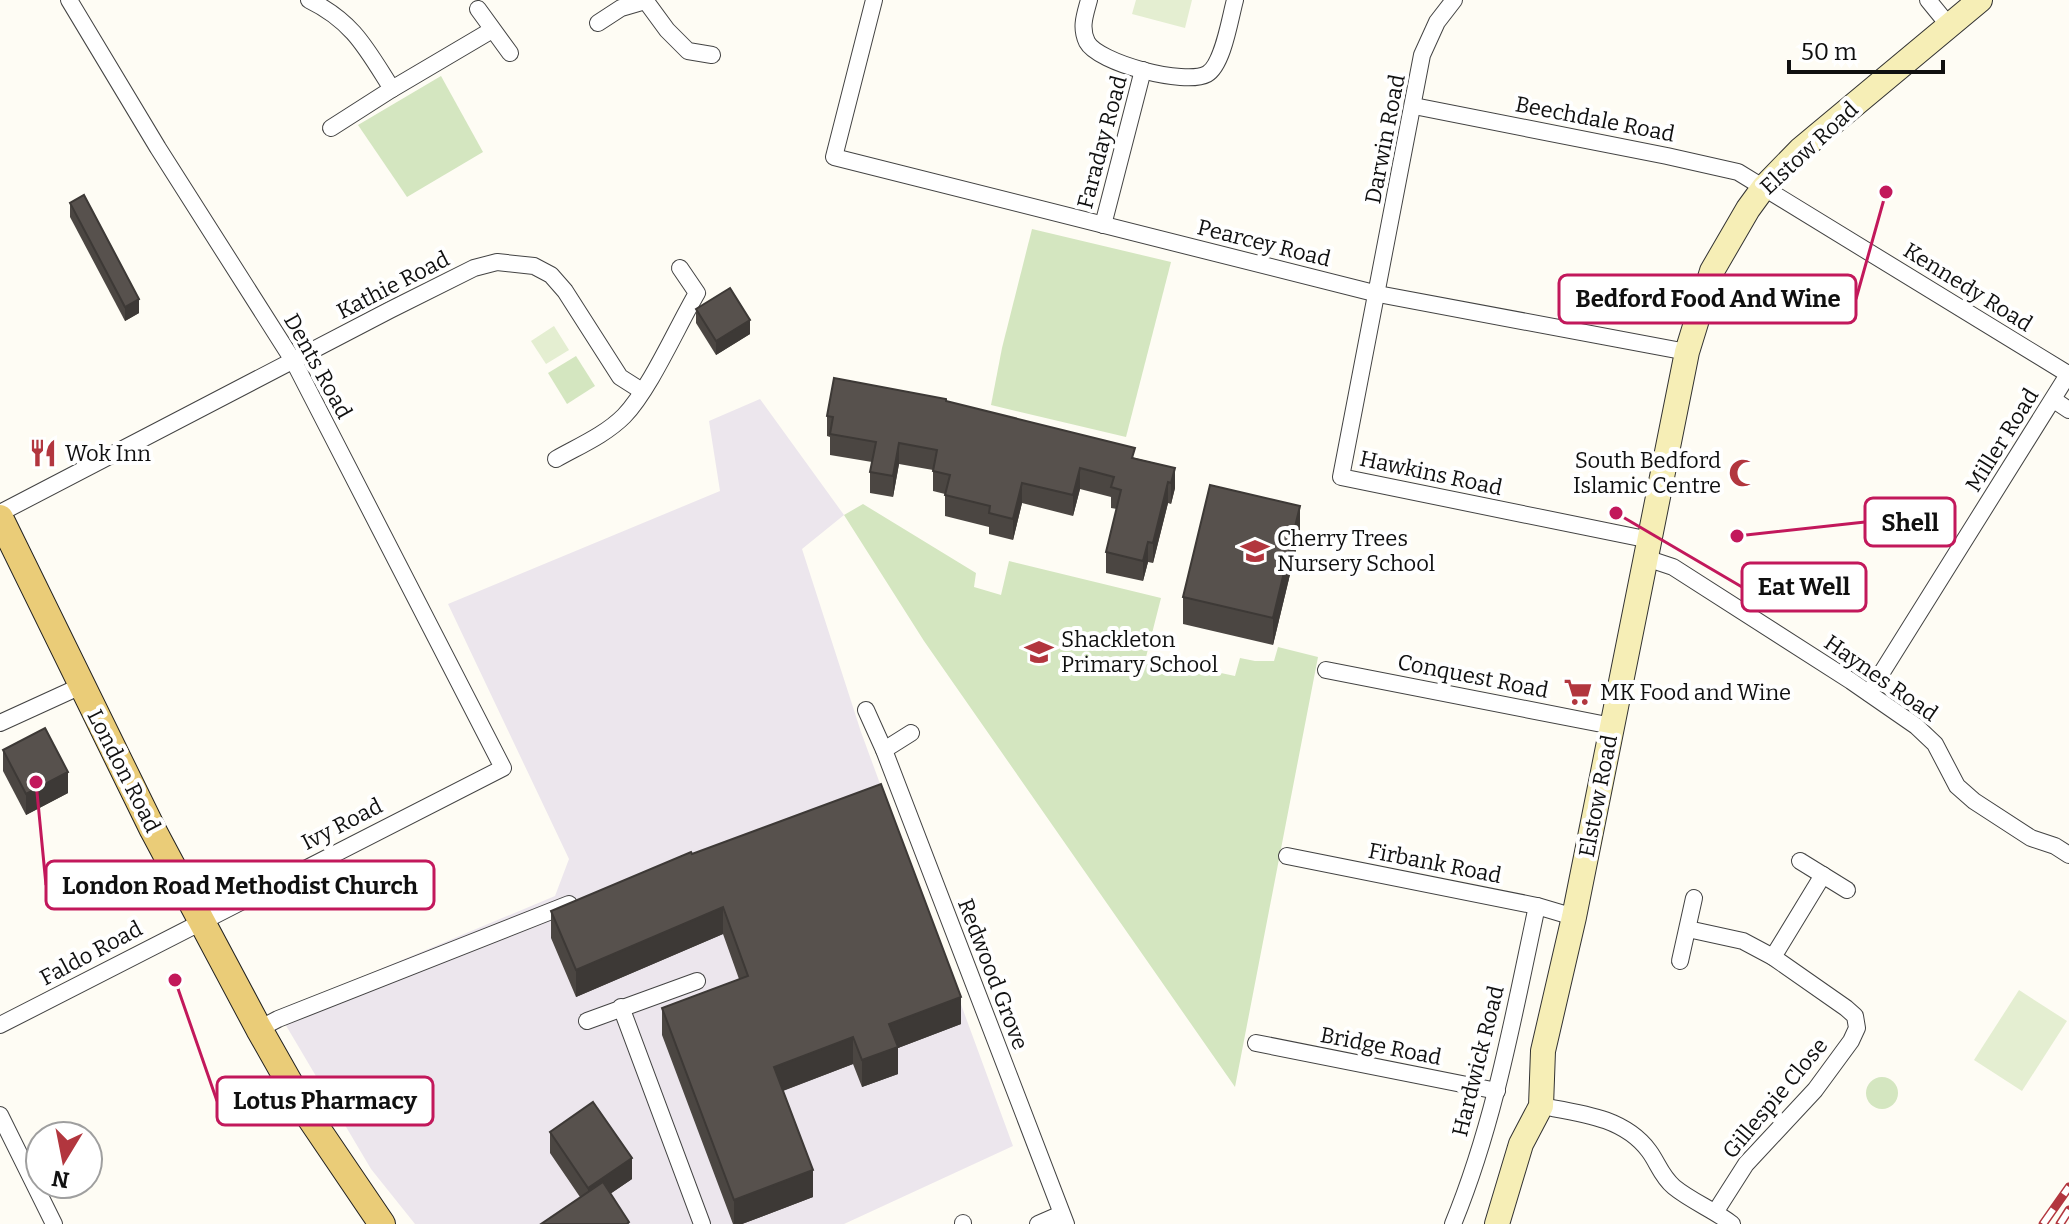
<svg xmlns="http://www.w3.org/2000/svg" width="2069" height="1224" font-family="Bitter,serif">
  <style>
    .industrial { fill: #ece6ed }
    .green { fill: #d4e6c0 }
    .pitch { fill: #e4eed1 }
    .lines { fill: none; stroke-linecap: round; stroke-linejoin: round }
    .street-casing { stroke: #434343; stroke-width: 18 }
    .secondary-casing { stroke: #323232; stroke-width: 26 }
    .primary-casing { stroke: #212121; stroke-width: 28 }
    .street { stroke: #fff; stroke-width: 16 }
    .secondary { stroke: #f6eeb6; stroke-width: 24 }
    .primary { stroke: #eacc78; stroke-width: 26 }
    .rail-casing { stroke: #b2363e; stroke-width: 9 }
    .rail { stroke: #fff; stroke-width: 6; stroke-dasharray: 18; stroke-linecap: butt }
    .wall { fill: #4b4642 }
    .shaded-wall { fill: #3d3936 }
    .building { fill: #57514d; stroke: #3d3936; stroke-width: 2 }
    .labels { text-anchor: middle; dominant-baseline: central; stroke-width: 8; stroke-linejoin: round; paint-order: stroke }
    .street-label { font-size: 22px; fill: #101010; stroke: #fff }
    .poi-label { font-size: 22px; fill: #101010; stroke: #fff; text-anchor: start }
    .leader { fill: none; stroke: #c2185b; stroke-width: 3 }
    .callout-dot { fill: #c2185b; stroke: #fff; stroke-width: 3 }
    .callout { fill: #fff; stroke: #c2185b; stroke-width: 3 }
    .callout-label { font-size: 24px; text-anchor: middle; font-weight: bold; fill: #101010 }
  </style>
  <rect width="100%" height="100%" fill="#fefcf4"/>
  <path class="industrial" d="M760,399l84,116 -42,34 59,183 152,414 -169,78h-429l-44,-55 -93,-157 277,-116 14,-37 -121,-255 272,-113 -11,-70z"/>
  <g class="green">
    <path d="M441,76l42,76 -76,45 -49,-72z"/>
    <path d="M1032,229l139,33 -45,175 -135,-32 11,-57z"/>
    <path d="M576,356l19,30 -28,18 -19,-31z"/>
    <path d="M863,504l113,69 -2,14 27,8 8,-34 152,37 -15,59 89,19 5,-18 15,3h19l4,-14 40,10 -83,430 -311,-446 -80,-126z"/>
    <circle cx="1882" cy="1093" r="16"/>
  </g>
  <g class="pitch">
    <path d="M1136,0h56l-7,28 -53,-14z"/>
    <path d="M554,326l15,24 -23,14 -15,-23z"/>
    <path d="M2019,990l48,31 -45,70 -48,-31z"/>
  </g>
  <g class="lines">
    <defs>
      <g id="street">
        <path d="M309,0c45,22 58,50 83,89l100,-59"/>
        <path d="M645,0l22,30 21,21 24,4"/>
        <path d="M874,0l-40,157 544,137 309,58"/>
        <path d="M1089,0c-4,15 -9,27 -2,42 11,21 98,44 120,32 16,-9 23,-56 28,-74"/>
        <path d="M1454,0l-17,22 -15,33 -81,422 309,63"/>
        <path d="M1928,0l22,27"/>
        <path d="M478,9l32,44"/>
        <path d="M598,23l23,-15 24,-7"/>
        <path d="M1414,106l253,50 71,16 330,202"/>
        <path d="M331,128l61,-39"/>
        <path d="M1103,225l40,-155"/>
        <path d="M2054,400l15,10"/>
        <path d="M556,459c23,-13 49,-24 68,-43 26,-27 53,-89 73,-123l-17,-25"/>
        <path d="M0,513l390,-203 84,-42 23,-6 37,4 17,9 14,16 55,86 22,14"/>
        <path d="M1646,558l27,9 178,114 65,45 19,18 22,42 17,15 57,37 24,8 14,9"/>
        <path d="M1326,670l286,56"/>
        <path d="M1869,693l200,-320"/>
        <path d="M866,710l18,40 182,474"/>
        <path d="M0,723l81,-37"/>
        <path d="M884,750l27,-17"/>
        <path d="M1287,856l250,50 37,11"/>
        <path d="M1800,861l47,29"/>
        <path d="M1688,929l55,12 30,16 73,51 9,8 2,12 -6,13 -36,49 -69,74 -30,47"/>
        <path d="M1773,957l50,-82"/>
        <path d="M1680,961l14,-63"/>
        <path d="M621,1007l81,217"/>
        <path d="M587,1021l110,-40"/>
        <path d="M0,1025l503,-257 -209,-406 -136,-214 -89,-148"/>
        <path d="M259,1029l19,-10 291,-115"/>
        <path d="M1256,1043l241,48"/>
        <path d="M1541,1106c38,7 83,11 108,45 9,12 12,25 25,36 17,14 40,23 58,37"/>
        <path d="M0,1115l54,109"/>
        <path d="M963,1223v1"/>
        <path d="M1038,1224l23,-10"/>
        <path d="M1453,1224c42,-102 61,-211 84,-318"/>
      </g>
      <path id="secondary" d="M1497,1224l24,-80 20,-38 2,-55 31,-134 113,-565 25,-81 36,-62 16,-22 36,-37 180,-150"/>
      <path id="primary" d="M0,518l153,312 106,199 47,83 76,112"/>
    </defs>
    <use href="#street" class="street-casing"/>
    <use href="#secondary" class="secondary-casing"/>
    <use href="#primary" class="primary-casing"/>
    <use href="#street" class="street"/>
    <use href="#secondary" class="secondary"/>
    <use href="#primary" class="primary"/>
    <defs>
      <g id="rail">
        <path d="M2043,1224l26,-37"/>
        <path d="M2060,1224l9,-14"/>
      </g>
    </defs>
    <use href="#rail" class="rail-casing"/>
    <use href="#rail" class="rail"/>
  </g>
  <g class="wall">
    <path d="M70,203l69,110 -14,8 -55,-104z"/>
    <path d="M696,309l54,25 -34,21 -20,-32z"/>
    <path d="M946,401l189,57 40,10v20l-4,16 -3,-1 -15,60 -5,-1 -5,19 -37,-8v-21l11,-43 -6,-1v-11l-31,-8 -7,27 -51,-13 -9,37 -24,-6v-7l-44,-11v-22l-12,-3v-21l-34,-6 -6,33 -23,-4v-21l2,-10 -42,-7v-18l-3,-1v-20z"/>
    <path d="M1300,533l-27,112 -90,-21v-27z"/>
    <path d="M3,750l65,43 -42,22 -23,-44z"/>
    <path d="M692,854l269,170 -63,24v26l-36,13 -9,-23 -70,27 30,106 -71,27h-9l-71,-189v-27l77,-29 -16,-45 -147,63 -25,-59v-27z"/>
    <path d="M550,1132l82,47 -22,15 19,30 -49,-27 -30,-44z"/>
  </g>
  <g class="shaded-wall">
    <path d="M139,299v14l-14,8v-14z"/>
    <path d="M750,320v14l-34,21v-14z"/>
    <path d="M899,443v21l-6,33v-21z"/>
    <path d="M1080,468v21l-7,27v-21z"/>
    <path d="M1175,468v20l-4,16v-21z"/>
    <path d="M1168,482v21l-15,60v-20z"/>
    <path d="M1022,483v20l-9,37v-21z"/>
    <path d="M1300,506v27l-27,112v-27z"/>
    <path d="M1148,542v20l-5,19v-20z"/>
    <path d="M68,772v21l-42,22v-21z"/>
    <path d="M723,907v27l-147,63v-27z"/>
    <path d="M961,997v27l-63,24v26l-36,13v-27l27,-36z"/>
    <path d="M853,1037v27l-79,30v-27z"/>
    <path d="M632,1158v21l-44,30v-21z"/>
    <path d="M813,1170v27l-71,27h-8v-24z"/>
  </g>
  <g class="building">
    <path d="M84,195l55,104 -14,8 -55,-104z"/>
    <path d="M730,288l20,32 -34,21 -20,-32z"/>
    <path d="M834,378l112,21v2l189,47 -3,10 43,10 -4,15 -3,-1 -15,61 -5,-1 -5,19 -37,-9 15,-62 -10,-3 3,-10 -34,-9 -7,27 -51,-12 -9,36 -24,-6 1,-7 -45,-11 5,-20 -17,-4 4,-21 -38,-7 -6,33 -23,-4 6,-30 -46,-8 3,-17 -6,-1z"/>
    <path d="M1210,485l90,21 -27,112 -90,-21z"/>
    <path d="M45,728l23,44 -42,22 -23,-44z"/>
    <path d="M881,784l80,213 -72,27 9,23 -36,13 -9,-23 -79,30 39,103 -79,30 -72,-192 86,-32 -25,-69 -147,63 -25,-59 140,-59 1,2z"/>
    <path d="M593,1102l39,56 -44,30 -38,-56z"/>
    <path d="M603,1182l26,40 -2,2h-86z"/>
  </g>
  <defs>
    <symbol id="restaurant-bare" viewBox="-9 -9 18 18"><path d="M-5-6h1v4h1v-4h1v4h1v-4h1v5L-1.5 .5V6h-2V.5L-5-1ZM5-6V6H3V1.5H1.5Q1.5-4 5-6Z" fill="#b2363e" stroke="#fff" stroke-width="2.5" paint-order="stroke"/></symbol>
    <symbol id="mosque-bare" viewBox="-9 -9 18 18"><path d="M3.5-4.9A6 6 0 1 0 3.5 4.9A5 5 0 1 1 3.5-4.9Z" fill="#b2363e" stroke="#fff" stroke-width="2.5" paint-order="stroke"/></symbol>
    <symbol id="school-bare" viewBox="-9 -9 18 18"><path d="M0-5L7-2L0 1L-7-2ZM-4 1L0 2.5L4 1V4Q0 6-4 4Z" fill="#b2363e" stroke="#fff" stroke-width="2.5" paint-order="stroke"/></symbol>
    <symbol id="supermarket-bare" viewBox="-9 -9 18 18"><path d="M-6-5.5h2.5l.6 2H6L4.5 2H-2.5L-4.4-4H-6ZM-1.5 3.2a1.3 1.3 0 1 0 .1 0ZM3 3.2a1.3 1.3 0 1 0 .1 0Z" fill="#b2363e" stroke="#fff" stroke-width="2.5" paint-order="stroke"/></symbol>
  </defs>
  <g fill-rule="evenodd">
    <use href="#restaurant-bare" x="23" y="433" width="40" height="40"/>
    <use href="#mosque-bare" x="1723" y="453" width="40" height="40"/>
    <use href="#school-bare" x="1235" y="531" width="40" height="40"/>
    <use href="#school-bare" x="1019" y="632" width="40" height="40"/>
    <use href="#supermarket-bare" x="1558" y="672" width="40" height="40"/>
  </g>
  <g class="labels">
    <g class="street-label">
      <text transform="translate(1595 119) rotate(11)">Beechdale Road</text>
      <text transform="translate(1385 139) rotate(-79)">Darwin Road</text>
      <text transform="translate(1102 142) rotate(-75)">Faraday Road</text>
      <text transform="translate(1809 148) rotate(-43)">Elstow Road</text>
      <text transform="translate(1264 243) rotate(14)">Pearcey Road</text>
      <text transform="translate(393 285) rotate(-27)">Kathie Road</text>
      <text transform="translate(1968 287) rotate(32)">Kennedy Road</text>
      <text transform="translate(318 366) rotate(61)">Dents Road</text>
      <text transform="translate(2002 440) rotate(-58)">Miller Road</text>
      <text transform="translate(1431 473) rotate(12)">Hawkins Road</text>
      <text transform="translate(1473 676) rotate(11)">Conquest Road</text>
      <text transform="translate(1881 678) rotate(35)">Haynes Road</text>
      <text transform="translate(124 771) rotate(63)">London Road</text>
      <text transform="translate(1598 796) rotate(-79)">Elstow Road</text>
      <text transform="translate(342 824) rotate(-27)">Ivy Road</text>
      <text transform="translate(1435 863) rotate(11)">Firbank Road</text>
      <text transform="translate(91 953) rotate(-28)">Faldo Road</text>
      <text transform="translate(993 974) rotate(69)">Redwood Grove</text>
      <text transform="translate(1381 1046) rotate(11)">Bridge Road</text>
      <text transform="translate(1478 1061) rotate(-76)">Hardwick Road</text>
      <text transform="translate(1775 1098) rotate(-50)">Gillespie Close</text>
    </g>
    <g class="poi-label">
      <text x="65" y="453">Wok Inn</text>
      <text x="1721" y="460" text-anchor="end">South Bedford<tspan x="1721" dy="25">Islamic Centre</tspan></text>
      <text x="1277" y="538">Cherry Trees<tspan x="1277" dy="25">Nursery School</tspan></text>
      <text x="1061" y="639">Shackleton<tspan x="1061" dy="25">Primary School</tspan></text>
      <text x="1600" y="692">MK Food and Wine</text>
    </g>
  </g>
  <path class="leader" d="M1886 192L1856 299M1737 536L1865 522M1616 513L1742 587M36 782L46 885M175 980L217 1101"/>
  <g class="callout-dot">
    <circle cx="1886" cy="192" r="8"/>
    <circle cx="1737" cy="536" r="8"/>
    <circle cx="1616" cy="513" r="8"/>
    <circle cx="36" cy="782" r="8"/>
    <circle cx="175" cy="980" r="8"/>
  </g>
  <g class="callout">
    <rect x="1559" y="275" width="297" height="48" rx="8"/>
    <rect x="1865" y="498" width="90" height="48" rx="8"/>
    <rect x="1742" y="563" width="124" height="48" rx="8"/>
    <rect x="46" y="861" width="388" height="48" rx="8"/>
    <rect x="217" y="1077" width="216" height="48" rx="8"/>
  </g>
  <g class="callout-label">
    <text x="1708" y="307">Bedford Food And Wine</text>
    <text x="1910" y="531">Shell</text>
    <text x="1804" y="595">Eat Well</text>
    <text x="240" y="894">London Road Methodist Church</text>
    <text x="325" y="1109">Lotus Pharmacy</text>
  </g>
  <g transform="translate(64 1160) rotate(190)"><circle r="38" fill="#ffffff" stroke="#9f9f9f" stroke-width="2"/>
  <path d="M0-6L14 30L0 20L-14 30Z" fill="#b2363e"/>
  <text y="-12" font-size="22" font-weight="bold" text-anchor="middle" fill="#101010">N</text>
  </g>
  <path d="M1789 60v12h154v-12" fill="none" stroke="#101010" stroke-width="4"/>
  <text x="1801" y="60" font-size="24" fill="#101010" stroke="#ffffff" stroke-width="6" paint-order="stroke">50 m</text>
</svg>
